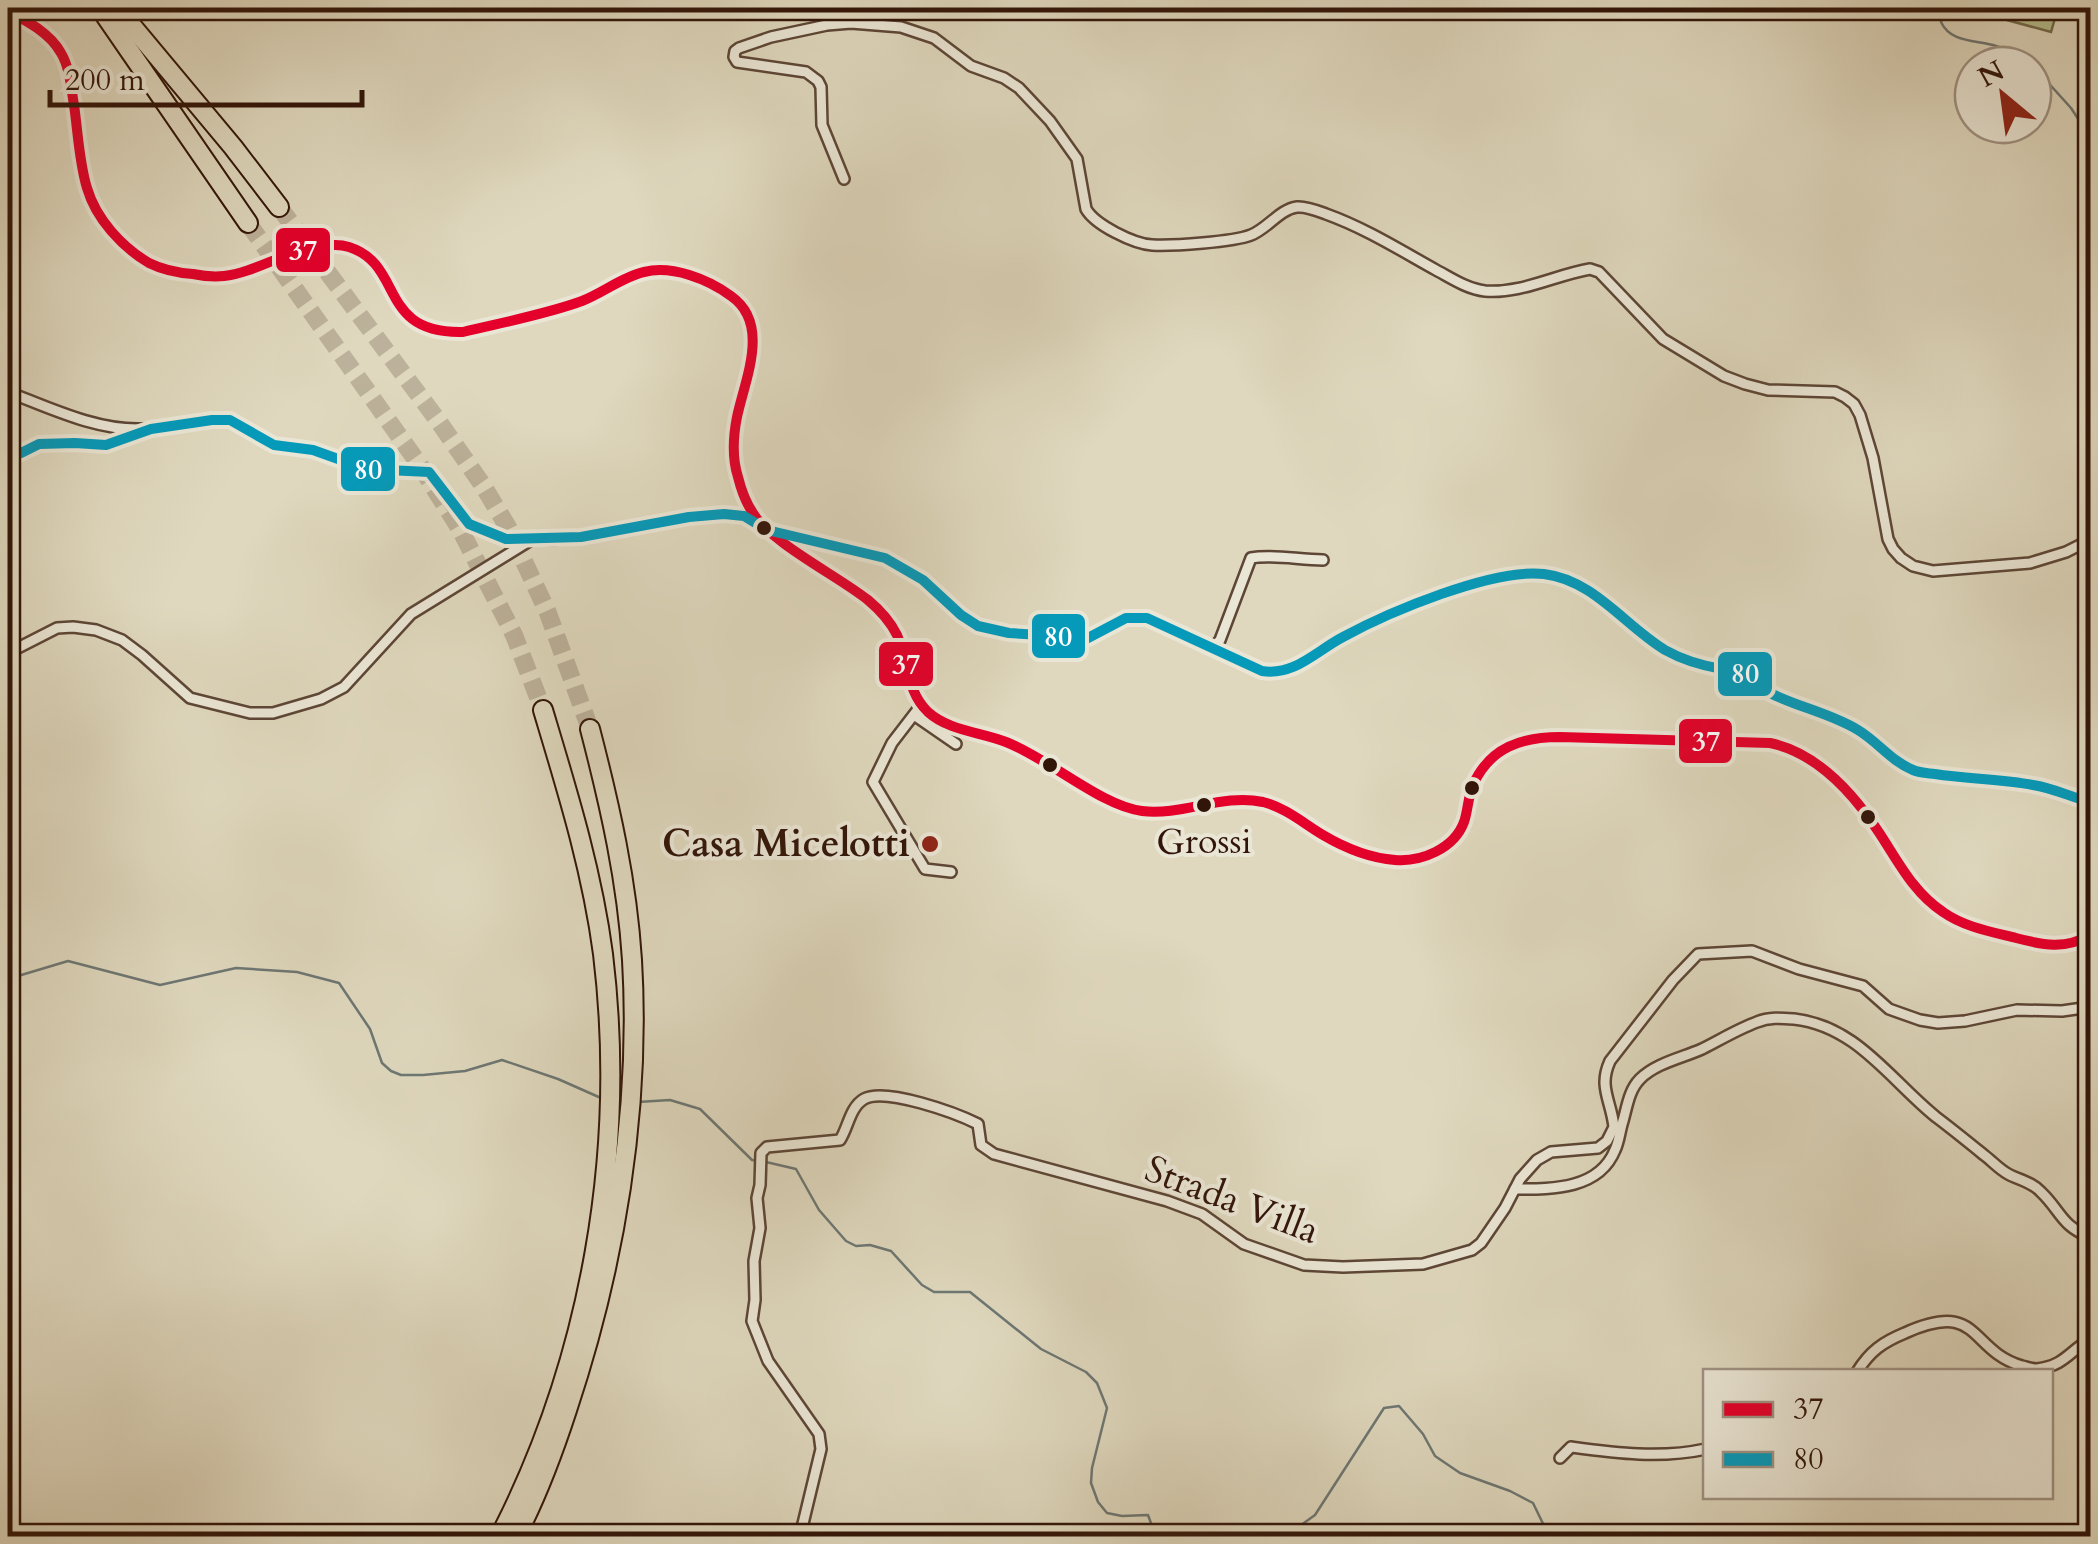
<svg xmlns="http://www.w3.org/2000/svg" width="2098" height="1544" font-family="Cardo,serif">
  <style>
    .green { fill: #b6be8e; stroke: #746a4c; stroke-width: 2.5 }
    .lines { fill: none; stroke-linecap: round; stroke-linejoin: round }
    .stream { stroke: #6d7773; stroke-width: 2.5 }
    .motorway-tunnel { stroke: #bcb19a; stroke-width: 18; stroke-dasharray: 18 9; stroke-linecap: butt }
    .minor-casing { stroke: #5d4636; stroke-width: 14 }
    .motorway-casing { stroke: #321509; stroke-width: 22 }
    .minor { stroke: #eae6d5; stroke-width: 9 }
    .motorway { stroke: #dfd8be; stroke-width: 18 }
    .bus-1-casing { stroke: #eae6d5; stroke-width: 18 }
    .bus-2-casing { stroke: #eae6d5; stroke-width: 18 }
    .bus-1 { stroke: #e4002b; stroke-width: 10 }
    .bus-2 { stroke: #059aba; stroke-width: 10 }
    .bus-dot { fill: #321509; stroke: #eae6d5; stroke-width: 4 }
    .poi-dot { fill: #8f2418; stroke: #eae6d5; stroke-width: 4 }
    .labels { text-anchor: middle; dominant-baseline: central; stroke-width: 8; stroke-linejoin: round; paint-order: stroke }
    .bus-label { font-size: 36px; fill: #321509; stroke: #eae6d5 }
    .poi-label { font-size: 38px; font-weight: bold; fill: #321509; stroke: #eae6d5; text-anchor: end }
    .street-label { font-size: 38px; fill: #321509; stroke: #eae6d5 }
    .line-badge { stroke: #eae6d5; stroke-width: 4 }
    .badge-label { font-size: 28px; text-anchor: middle; font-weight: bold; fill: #fff }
  </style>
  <rect width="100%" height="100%" fill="#dfd8be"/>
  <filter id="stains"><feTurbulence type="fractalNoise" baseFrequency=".002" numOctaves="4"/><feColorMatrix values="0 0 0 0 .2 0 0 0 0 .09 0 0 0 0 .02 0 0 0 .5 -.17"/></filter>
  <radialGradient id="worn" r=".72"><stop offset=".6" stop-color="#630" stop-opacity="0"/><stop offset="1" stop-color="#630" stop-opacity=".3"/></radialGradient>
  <path class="green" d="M2010,8h48l-7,24 -44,-12z"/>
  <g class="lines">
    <g class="stream">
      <path d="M1943,8l-2,14c9,20 33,18 52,23 15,4 27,11 39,20"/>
      <path d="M2034,67l37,41 19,29"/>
      <path d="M8,979l60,-18 92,24 76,-17 61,4 42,11 31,46 12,34 9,8 10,4h22l42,-4 37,-11 56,19 43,19"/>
      <path d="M638,1102l32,-2 30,9 52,51 7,1"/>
      <path d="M766,1162l30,7 23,41 27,31 10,5 14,-1 21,6 31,34 12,7h36l71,57 45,23 11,11 10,25 -15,60 -1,15 7,19 9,11 15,3 26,-1 4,11 -2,10"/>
      <path d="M1286,1536l29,-21 69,-107 15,-2 24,28 12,22 25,17 50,18 23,12 16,33"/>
      <path d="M1680,1536h2"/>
    </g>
    <g class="motorway-tunnel">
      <path d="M279,207l160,215 43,62 27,45 39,84 42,116"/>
      <path d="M248,223l171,241 41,65 54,106 29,75"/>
    </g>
    <defs>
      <g id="minor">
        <path d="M8,11c19,10 42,22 53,42 9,15 10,35 13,52 4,27 5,57 13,83 9,31 35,59 62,75 14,7 30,10 44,11 10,2 21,3 31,2 28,-3 58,-22 87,-28 13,-2 25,-5 38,-1 56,18 28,87 114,85 37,-9 84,-18 119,-31 21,-8 40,-24 62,-29 28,-7 64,7 87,24 40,28 14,83 6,121 -4,20 -5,41 1,60 3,12 8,26 15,36 18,30 85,63 115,87 12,10 22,21 29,35 12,27 9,56 31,77 21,19 53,20 78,30 42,16 95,64 136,69 41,5 80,-18 121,-9 23,6 40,21 60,33 22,13 46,23 72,25 26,2 59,-11 69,-38 4,-12 4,-25 9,-37 17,-38 49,-48 87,-48l210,6c48,10 84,51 110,91 19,29 34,59 63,78 21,15 49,20 73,26 27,7 49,12 74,-3"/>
        <path d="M844,179l-22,-54 -1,-38 -3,-6 -12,-9 -69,-10 -3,-5 1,-6 4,-3 32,-11 56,-12 24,-2 50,4 33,11 37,28 33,12 15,10 31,33 27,38 9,50c9,16 48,35 66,36 21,1 81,-3 99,-10 16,-6 29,-26 46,-28 9,-1 21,4 29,7 39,14 74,36 110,56 15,8 31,19 49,21 36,3 70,-16 105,-22l9,3 64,67 61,37 21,8 23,6 67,2 10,5 9,7 6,11 13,43 15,81 5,10 8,9 12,8 20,5 97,-8 36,-11 24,-12"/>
        <path d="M8,392c42,16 89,39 135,37"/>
        <path d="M8,455l13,-2 18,-9 36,-1 31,2 45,-16 61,-9h18l44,25 39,5 53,19 63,3c11,15 28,45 44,54 59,34 165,-4 229,-10 19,-2 36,-4 53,6"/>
        <path d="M773,531l112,27 38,22 38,35 17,11 31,7 79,5 38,-20h21l115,53c33,5 54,-20 81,-34 46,-25 150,-69 201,-63 50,6 81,52 121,76 16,9 39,16 57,19 5,0 10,-1 15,1 12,3 20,16 31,22 29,15 62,21 90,38 20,12 33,31 55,40 7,3 14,3 22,4 32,5 66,5 98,11 20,3 38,12 57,17"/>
        <path d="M1213,648l7,-8 31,-82c23,-4 48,2 72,2"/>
        <path d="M8,653l49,-25 16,-1 23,3 26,10 20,15 48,43 60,15h23l48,-14 23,-12 67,-73 120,-74"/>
        <path d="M922,704l-30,39 -19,39 52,87 26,3"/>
        <path d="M914,715l42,29"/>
        <path d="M1515,1189c36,0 84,1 100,-39 4,-8 5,-20 8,-29 4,-14 6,-31 17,-42 16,-16 42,-21 62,-30 18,-9 36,-20 55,-27 12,-5 24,-4 37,-3 63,7 96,61 142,98 16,12 32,25 48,38 8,6 15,14 24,19 11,6 24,8 33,18 20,19 20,34 49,45"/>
        <path d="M1857,1372c13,-21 26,-30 48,-39 76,-34 63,17 117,33 5,1 9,3 15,3 27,-3 33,-18 53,-30"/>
        <path d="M1560,1458l11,-11c45,6 89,12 135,2"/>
        <path d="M800,1536l21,-87 -2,-15 -51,-73 -16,-40 3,-21 -1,-39 6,-33 -3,-30 3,-13 1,-32 6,-6 73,-7c8,-12 10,-33 24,-41 21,-12 92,14 114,25l3,21 13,9 173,47 35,13 42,30 60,21 39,2 80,-3 49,-14 9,-7 24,-35 15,-29 17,-19 14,-8 47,-4 9,-7 7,-14c-3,-27 -16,-40 -4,-66l63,-81 25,-26 54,-3 47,18 64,17 26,23 31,11 18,3 27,-2 52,-11 45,1 28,-4"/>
      </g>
      <g id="motorway">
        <path d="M100,8l148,215"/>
        <path d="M117,8l116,139 46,60"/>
        <path d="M500,1536c91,-177 127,-385 103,-582 -11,-84 -36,-164 -60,-244"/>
        <path d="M516,1536c21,-40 37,-83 51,-126 48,-144 74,-299 65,-450 -5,-79 -22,-154 -42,-231"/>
      </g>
    </defs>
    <use href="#minor" class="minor-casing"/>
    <use href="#motorway" class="motorway-casing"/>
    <use href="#minor" class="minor"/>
    <use href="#motorway" class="motorway"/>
    <defs>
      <path id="bus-1" d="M8,11c19,10 42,22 53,42 9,15 10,35 13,52 4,27 5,57 13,83 9,31 35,59 62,75 14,7 30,10 44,11 10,2 21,3 31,2 28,-3 58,-22 87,-28 13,-2 25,-5 38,-1 56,18 28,87 114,85 37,-9 84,-18 119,-31 21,-8 40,-24 62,-29 28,-7 64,7 87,24 40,28 14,83 6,121 -4,20 -5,41 1,60 3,12 8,26 15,36 18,30 85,63 115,87 12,10 22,21 29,35 12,27 9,56 31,77 21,19 53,20 78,30 42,16 95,64 136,69 41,5 80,-18 121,-9 23,6 40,21 60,33 22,13 46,23 72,25 26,2 59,-11 69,-38 4,-12 4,-25 9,-37 17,-38 49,-48 87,-48l210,6c48,10 84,51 110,91 19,29 34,59 63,78 21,15 49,20 73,26 27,7 49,12 74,-3"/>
      <path id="bus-2" d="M8,455l13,-2 18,-9 36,-1 31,2 45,-16 61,-9h18l44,25 39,5 53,19 63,3 40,52 37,15 75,-2 108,-20 35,-3 20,2 23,14 118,28 38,22 38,35 17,11 31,7 79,5 38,-20h21l115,53c33,5 54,-20 81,-34 46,-25 150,-69 201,-63 50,6 81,52 121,76 16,9 39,16 57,19 5,0 10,-1 15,1 12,3 20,16 31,22 29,15 62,21 90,38 20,12 33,31 55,40 7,3 14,3 22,4 32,5 66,5 98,11 20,3 38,12 57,17"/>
    </defs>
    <use href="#bus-1" class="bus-1-casing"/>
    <use href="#bus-2" class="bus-2-casing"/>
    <use href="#bus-1" class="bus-1"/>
    <use href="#bus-2" class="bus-2"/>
  </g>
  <g class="bus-dot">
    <circle cx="764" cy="528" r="9"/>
    <circle cx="1050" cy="765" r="9"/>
    <circle cx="1472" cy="788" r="9"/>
    <circle cx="1204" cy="805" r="9"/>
    <circle cx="1868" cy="817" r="9"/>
  </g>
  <circle class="poi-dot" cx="930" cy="844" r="10"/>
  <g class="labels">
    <g class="bus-label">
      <text x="1204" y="841">Grossi</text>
    </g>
    <g class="poi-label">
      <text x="910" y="844">Casa Micelotti</text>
    </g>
    <g class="street-label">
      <text transform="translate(1232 1200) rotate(21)">Strada Villa</text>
    </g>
  </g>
  <g class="line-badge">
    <rect x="274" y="226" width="58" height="48" rx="10" fill="#e4002b"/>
    <rect x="339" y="445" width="58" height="48" rx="10" fill="#059aba"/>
    <rect x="1030" y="612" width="57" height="48" rx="10" fill="#059aba"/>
    <rect x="877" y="640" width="58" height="48" rx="10" fill="#e4002b"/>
    <rect x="1716" y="650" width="58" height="48" rx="10" fill="#059aba"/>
    <rect x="1677" y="717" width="57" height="48" rx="10" fill="#e4002b"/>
  </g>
  <g class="badge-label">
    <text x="303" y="260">37</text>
    <text x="368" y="479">80</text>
    <text x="1058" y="646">80</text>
    <text x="906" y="674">37</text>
    <text x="1745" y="683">80</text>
    <text x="1706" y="751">37</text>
  </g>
  <rect width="2098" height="1544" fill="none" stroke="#dfd8be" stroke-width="40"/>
  <rect x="10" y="10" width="2078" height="1524" fill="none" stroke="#321509" stroke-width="5"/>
  <rect x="20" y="20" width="2058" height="1504" fill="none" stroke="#321509" stroke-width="2.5"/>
  <rect x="1703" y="1369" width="350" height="130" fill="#eae6d5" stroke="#a09283" stroke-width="2.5"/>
  <rect x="1723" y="1402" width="50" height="15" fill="#e4002b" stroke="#a09283" stroke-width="2.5"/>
  <text x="1793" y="1419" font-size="30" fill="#321509">37</text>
  <rect x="1723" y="1452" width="50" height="15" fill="#059aba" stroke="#a09283" stroke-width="2.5"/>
  <text x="1793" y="1469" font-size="30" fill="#321509">80</text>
  <g transform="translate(2003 95) rotate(331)"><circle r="48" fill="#eae6d5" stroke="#a09283" stroke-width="2.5"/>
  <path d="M0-8L18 38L0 25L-18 38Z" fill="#8f2418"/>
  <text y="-15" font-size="28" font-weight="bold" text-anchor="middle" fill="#321509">N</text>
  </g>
  <path d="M50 90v15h312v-15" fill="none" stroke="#321509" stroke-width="5"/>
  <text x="65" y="90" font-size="30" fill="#321509" stroke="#eae6d5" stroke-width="8" paint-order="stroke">200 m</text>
  <rect width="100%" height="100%" filter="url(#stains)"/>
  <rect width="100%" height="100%" fill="url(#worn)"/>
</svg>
